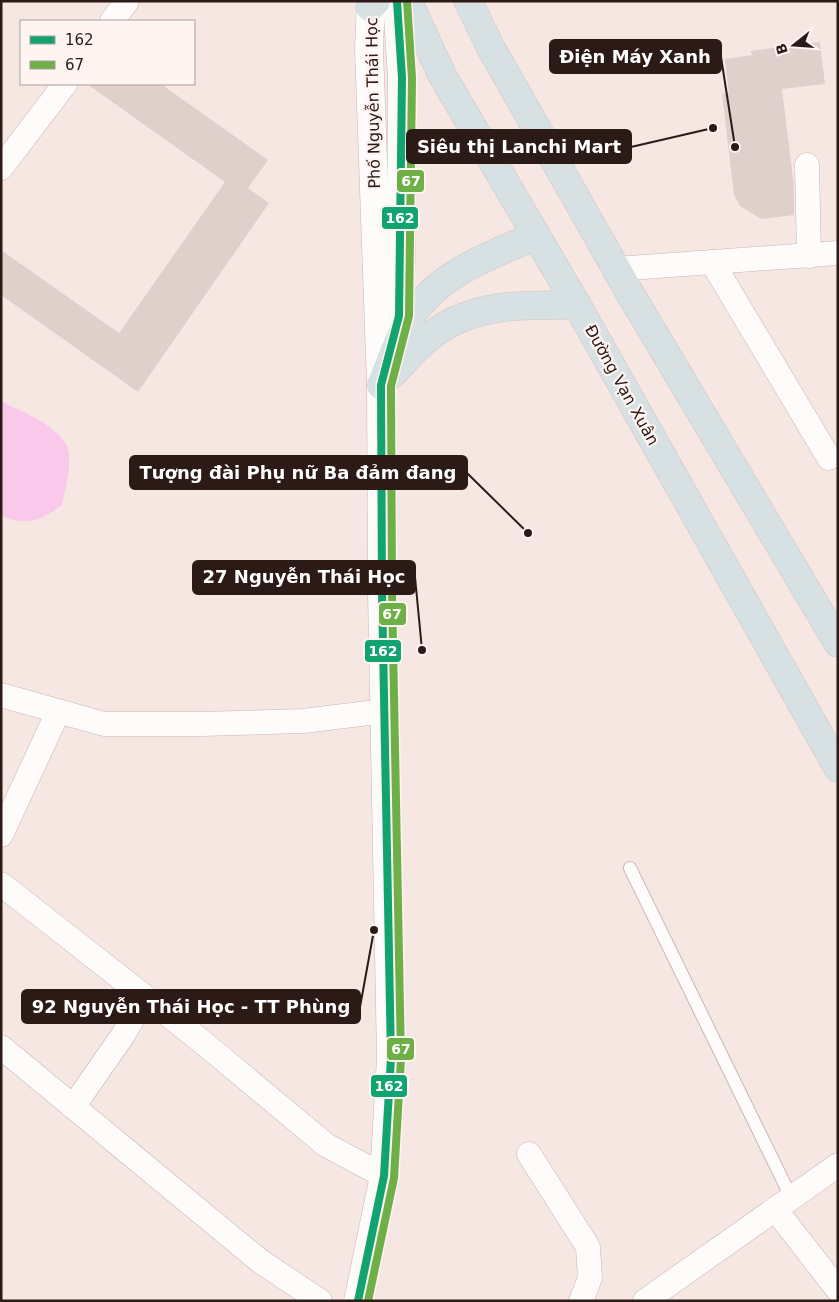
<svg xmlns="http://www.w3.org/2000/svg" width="839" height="1302" font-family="'DejaVu Sans',sans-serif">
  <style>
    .water { fill: #f9c8ea }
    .building { fill: #e0d0cc }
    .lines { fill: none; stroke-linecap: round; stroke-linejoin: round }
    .service-casing { stroke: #c6b7b3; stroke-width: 14 }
    .minor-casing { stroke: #c6b7b3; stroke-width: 25 }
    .secondary-casing { stroke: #c6b7b3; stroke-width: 29 }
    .trunk-casing { stroke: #cdc4c2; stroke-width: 29 }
    .service { stroke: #fefbfb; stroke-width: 12 }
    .minor { stroke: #fefbfb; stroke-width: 24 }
    .secondary { stroke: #fefbfb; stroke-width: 28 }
    .trunk { stroke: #d7e0e2; stroke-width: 28 }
    .bus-1-casing { stroke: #fef4f1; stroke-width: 11 }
    .bus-2-casing { stroke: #fef4f1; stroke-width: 11 }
    .bus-1 { stroke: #11a471; stroke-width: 8 }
    .bus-2 { stroke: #6eaf48; stroke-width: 8 }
    .labels { text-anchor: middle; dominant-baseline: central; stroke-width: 4.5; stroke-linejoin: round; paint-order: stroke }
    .street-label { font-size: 16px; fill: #2b1a16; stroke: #fef4f1 }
    .leader { fill: none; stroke: #2b1a16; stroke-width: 2 }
    .callout-dot { fill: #2b1a16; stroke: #fef4f1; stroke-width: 2 }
    .callout { fill: #2b1a16; stroke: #2b1a16; stroke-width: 2 }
    .callout-label { font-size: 18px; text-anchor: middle; font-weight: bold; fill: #fff }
    .line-badge { stroke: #fef4f1; stroke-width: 2 }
    .badge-label { font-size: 14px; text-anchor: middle; font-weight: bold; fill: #fff }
  </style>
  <rect width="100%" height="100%" fill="#f7e7e3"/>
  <path class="water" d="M1,401c21,11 52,22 65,43 8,13 -1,46 -4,61 -21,16 -37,21 -61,11z"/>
  <g class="building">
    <path d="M820,42l5,42 -43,5 12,97v29l-33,4 -21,-13 -6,-11 -12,-101 7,-1 -4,-34 27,-4 -1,-4z"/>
    <path d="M87,84h74l107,76 -20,28 21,15 -131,189 -137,-97v-45l118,83 106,-151z"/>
  </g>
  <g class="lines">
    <defs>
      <path id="service" d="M630,868l161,329"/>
      <g id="minor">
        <path d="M112,21l15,-20"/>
        <path d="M807,165l2,91"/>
        <path d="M1,168l64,-84"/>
        <path d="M712,262l117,196"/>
        <path d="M616,269l222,-16"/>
        <path d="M1,695l103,29h97l102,-3 82,-10"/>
        <path d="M1,835l57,-123"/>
        <path d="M1,884l199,156 126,105 58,31"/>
        <path d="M1,1047l259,214 60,40"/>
        <path d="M73,1107l50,-72 22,-38"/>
        <path d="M529,1154l59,93 2,31 -9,23"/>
        <path d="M775,1209l63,81"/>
        <path d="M645,1301l193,-136"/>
      </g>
      <g id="secondary">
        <path d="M392,345l7,-29 2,-58 1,-180 -5,-77"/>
        <path d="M358,1301l26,-125 7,-118 -9,-466 -1,-207 -12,-336 2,-48"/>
      </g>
      <g id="trunk">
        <path d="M408,1l34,74 135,230 261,463"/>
        <path d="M468,1l23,47 140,247 207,348"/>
        <path d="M370,7l6,-6"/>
        <path d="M391,375c14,-14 28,-31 45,-43 41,-30 92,-27 141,-27"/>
        <path d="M381,385c10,-22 17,-47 30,-68 25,-42 81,-63 125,-81"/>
      </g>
    </defs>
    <use href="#service" class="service-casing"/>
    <use href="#minor" class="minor-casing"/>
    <use href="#secondary" class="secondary-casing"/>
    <use href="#trunk" class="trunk-casing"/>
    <use href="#service" class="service"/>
    <use href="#minor" class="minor"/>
    <use href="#secondary" class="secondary"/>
    <use href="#trunk" class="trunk"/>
    <defs>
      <path id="bus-1" d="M358,1301l26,-125 7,-118 -9,-466 -1,-207 18,-69 3,-238 -5,-77"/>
      <path id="bus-2" d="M368,1301l26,-123 7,-119 -9,-467 -1,-206 18,-70 3,-238 -5,-77"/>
    </defs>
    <use href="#bus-1" class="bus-1-casing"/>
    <use href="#bus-2" class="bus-2-casing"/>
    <use href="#bus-1" class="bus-1"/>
    <use href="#bus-2" class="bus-2"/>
  </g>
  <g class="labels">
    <g class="street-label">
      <text transform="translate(373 103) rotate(-91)">Phố Nguyễn Thái Học</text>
      <text transform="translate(622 385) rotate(61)">Đường Vạn Xuân</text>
    </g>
  </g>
  <path class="leader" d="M735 147L721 57M713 128L631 147M528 533L467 473M422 650L415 577M374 930L360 1007"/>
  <g class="callout-dot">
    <circle cx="735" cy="147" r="5"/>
    <circle cx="713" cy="128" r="5"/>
    <circle cx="528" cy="533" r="5"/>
    <circle cx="422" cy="650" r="5"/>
    <circle cx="374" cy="930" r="5"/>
  </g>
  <g class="callout">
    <rect x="550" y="40" width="171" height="33" rx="5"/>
    <rect x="407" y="130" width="224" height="33" rx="5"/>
    <rect x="130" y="456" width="337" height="33" rx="5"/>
    <rect x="193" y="561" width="222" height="33" rx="5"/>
    <rect x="22" y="990" width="338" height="33" rx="5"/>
  </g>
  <g class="callout-label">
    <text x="635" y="63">Điện Máy Xanh</text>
    <text x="519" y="153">Siêu thị Lanchi Mart</text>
    <text x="298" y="479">Tượng đài Phụ nữ Ba đảm đang</text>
    <text x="304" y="583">27 Nguyễn Thái Học</text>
    <text x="191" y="1013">92 Nguyễn Thái Học - TT Phùng</text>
  </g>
  <g class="line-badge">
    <rect x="396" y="169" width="29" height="24" rx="5" fill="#6eaf48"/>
    <rect x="381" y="206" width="38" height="24" rx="5" fill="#11a471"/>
    <rect x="378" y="602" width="29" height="24" rx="5" fill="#6eaf48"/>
    <rect x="364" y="639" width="38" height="24" rx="5" fill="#11a471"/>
    <rect x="386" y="1037" width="29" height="24" rx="5" fill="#6eaf48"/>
    <rect x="370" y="1074" width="38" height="24" rx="5" fill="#11a471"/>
  </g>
  <g class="badge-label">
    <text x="411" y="186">67</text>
    <text x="400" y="223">162</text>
    <text x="392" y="619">67</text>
    <text x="383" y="656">162</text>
    <text x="401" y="1054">67</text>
    <text x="389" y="1091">162</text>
  </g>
  <rect width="839" height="1302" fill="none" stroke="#2b1a16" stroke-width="5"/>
  <rect x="20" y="20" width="175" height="65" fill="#fef4f1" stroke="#aa9d99"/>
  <rect x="30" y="36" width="25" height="8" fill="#11a471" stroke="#aa9d99"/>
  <text x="65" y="45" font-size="15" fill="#2b1a16">162</text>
  <rect x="30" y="61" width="25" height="8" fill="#6eaf48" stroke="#aa9d99"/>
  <text x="65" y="70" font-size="15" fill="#2b1a16">67</text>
  <g transform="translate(794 45) rotate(253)" stroke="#fef4f1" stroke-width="4" paint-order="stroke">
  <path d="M0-4L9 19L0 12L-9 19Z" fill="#2b1a16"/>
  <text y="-8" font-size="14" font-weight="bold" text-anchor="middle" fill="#2b1a16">B</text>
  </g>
</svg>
